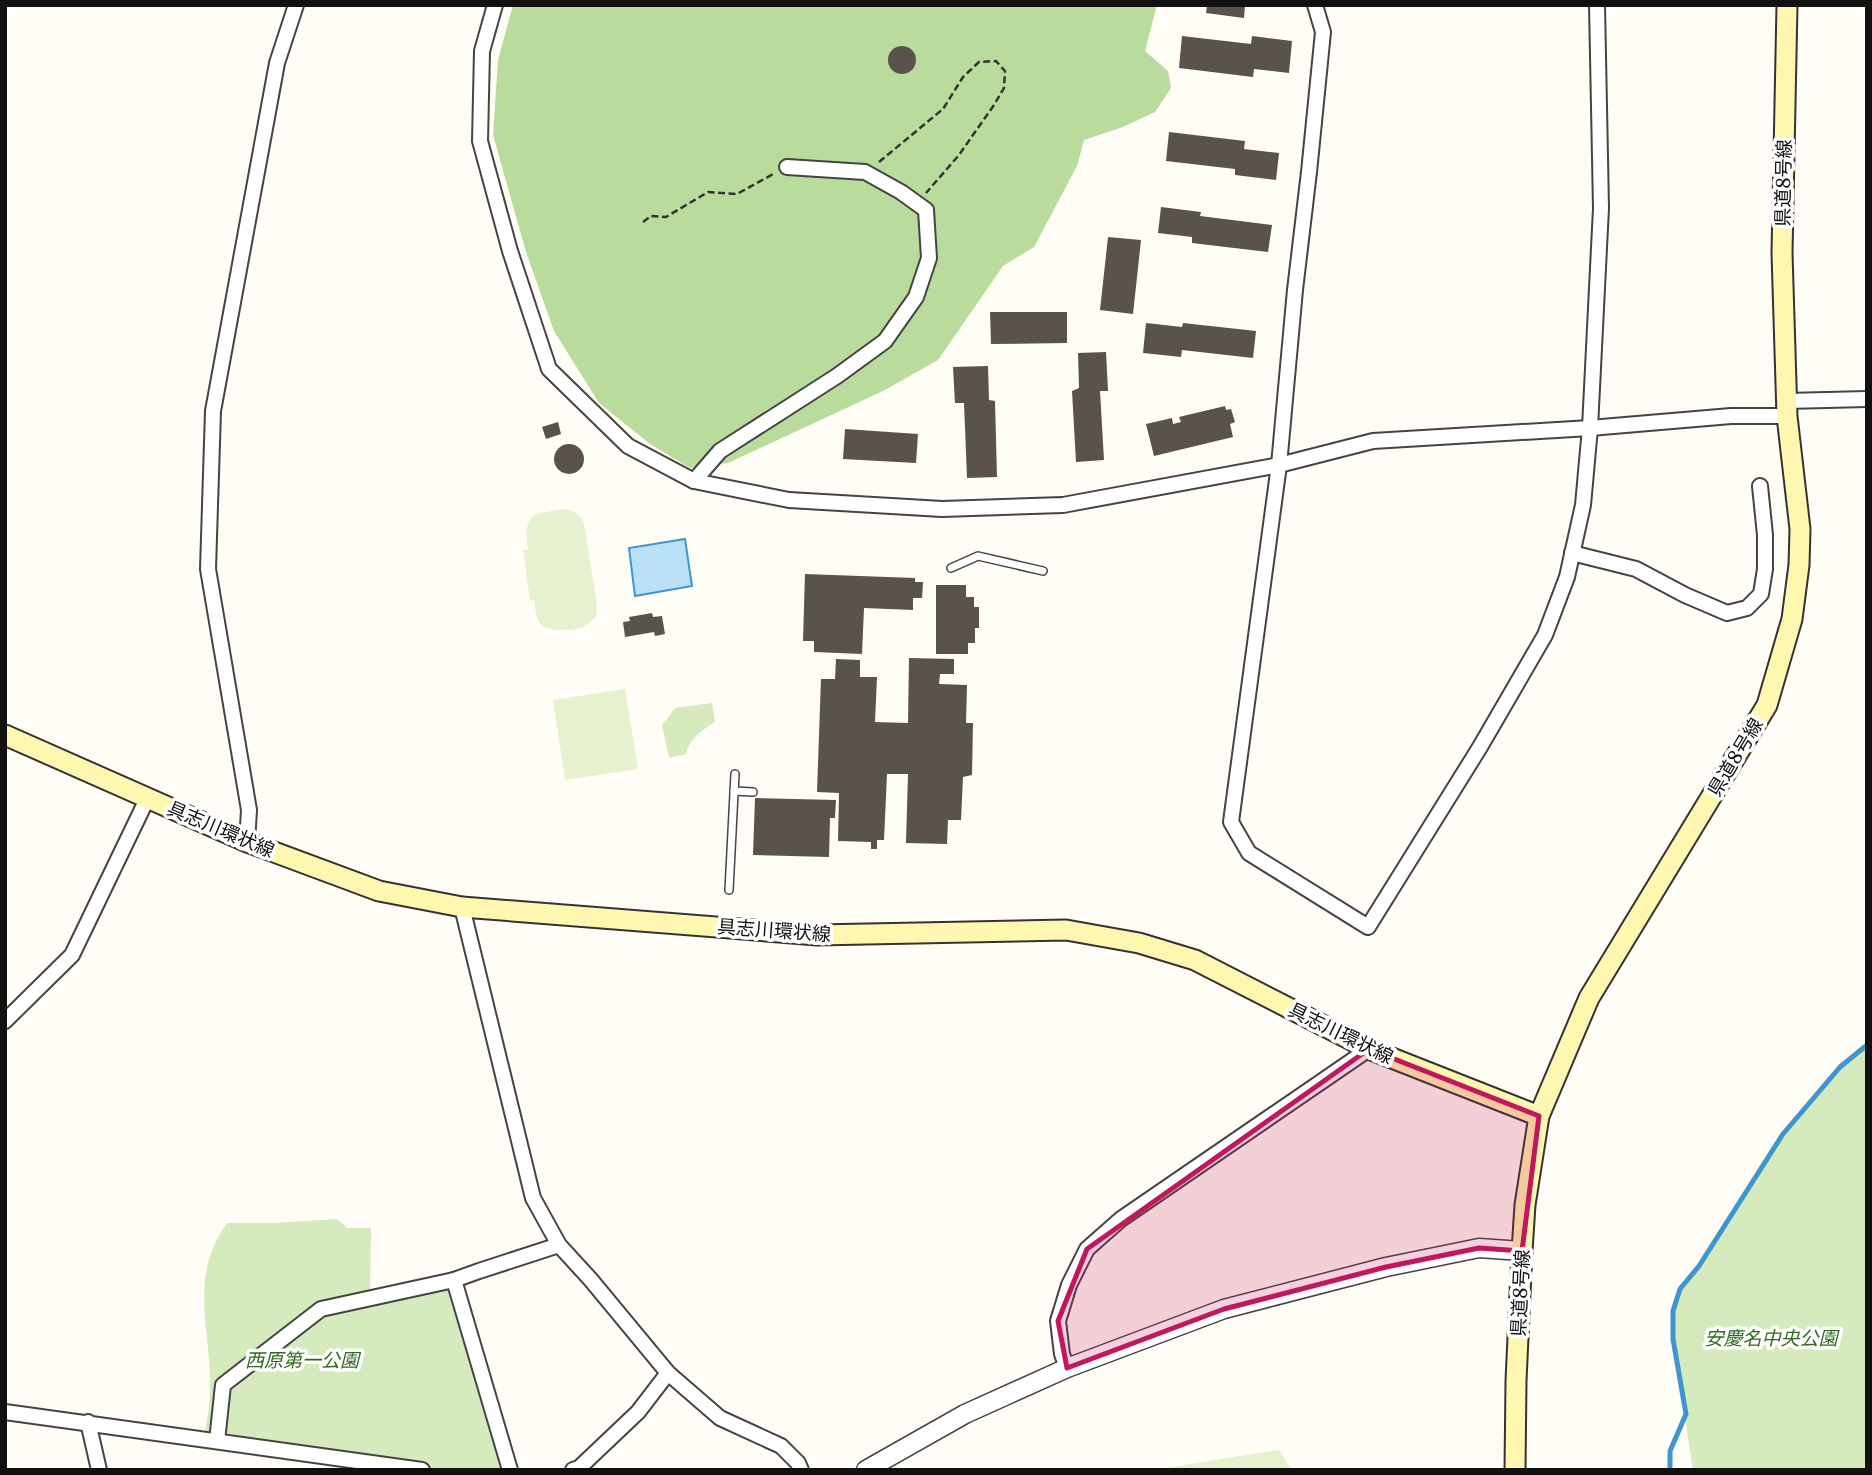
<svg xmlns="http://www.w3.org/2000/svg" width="1872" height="1475" font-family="Merriweather,'Noto Sans JP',serif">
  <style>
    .green { fill: #d5ebbd }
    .forest { fill: #b9dc9c }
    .pitch { fill: #e6f2cf }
    .water { fill: #b9e0f7; stroke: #3f96cf; stroke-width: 2 }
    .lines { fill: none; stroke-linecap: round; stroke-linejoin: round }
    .stream { stroke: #3f96cf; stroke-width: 5 }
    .building { fill: #5a524d }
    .service-casing { stroke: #444; stroke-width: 10 }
    .minor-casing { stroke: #444; stroke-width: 18 }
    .tertiary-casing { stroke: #444; stroke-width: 21 }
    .secondary-casing { stroke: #333; stroke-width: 23 }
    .path { stroke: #333; stroke-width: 2.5; stroke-dasharray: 7 3.5; stroke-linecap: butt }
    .service { stroke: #fff; stroke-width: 7 }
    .minor { stroke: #fff; stroke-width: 14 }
    .tertiary { stroke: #fff; stroke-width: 18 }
    .secondary { stroke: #fff6b0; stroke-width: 19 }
    .marked { fill: #c2185b; fill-opacity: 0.2; stroke: #c2185b; stroke-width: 5; stroke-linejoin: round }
    .labels { text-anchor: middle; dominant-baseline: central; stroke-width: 7; stroke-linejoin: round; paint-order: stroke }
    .street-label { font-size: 19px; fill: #111; stroke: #fff }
    .park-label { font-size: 19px; font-style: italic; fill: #2f6b1f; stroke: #fff }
  </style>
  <rect width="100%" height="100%" fill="#fffdf5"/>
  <g class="green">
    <path d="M712,703l3,19c-13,8 -26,17 -29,32l-17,4 -7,-33 13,-17z"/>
    <path d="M1867,1045v425h-174l-20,-131v-28l7,-22 19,-23 84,-132 57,-67z"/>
    <path d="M337,1219l10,9h24l-1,70 84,-18 56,190h-84l-222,-31c2,-15 6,-32 6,-48 2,-61 -23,-112 17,-168h46z"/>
  </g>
  <path class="forest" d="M513,5h644l-12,46 23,20 3,17 -16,24 -32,15 -39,13 -7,26 -43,81 -31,19 -65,94 -53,30 -157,73 -38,5 -40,-24 -51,-41 -45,-72 -28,-79 -33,-117 5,-75z"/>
  <g class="pitch">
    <path d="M567,509c9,3 13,6 17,15l13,81 -1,11c-4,4 -8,9 -13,11 -11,4 -35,6 -43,-4 -5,-6 -5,-15 -5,-22l-5,-1 -7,-50h5c-5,-39 5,-36 39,-41z"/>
    <path d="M625,689l13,80 -73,11 -12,-80z"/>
    <path d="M1279,1450l13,20h-140z"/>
  </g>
  <path class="water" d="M685,539l7,47 -57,10 -6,-48z"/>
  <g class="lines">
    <path class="stream" d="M1670,1470v-19l16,-37 -13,-75v-28l7,-22 19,-23 84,-132 57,-67 27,-22"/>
  </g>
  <g class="building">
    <path d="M1207,5h38l-1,13 -38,-5z"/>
    <path d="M1182,36l69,8 1,-8 40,5 -3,32 -35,-4 -1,8 -74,-9z"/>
    <circle cx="902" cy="60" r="14"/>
    <path d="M1169,132l76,9 -1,8 35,4 -3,27 -41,-5v-6l-69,-8z"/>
    <path d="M1161,207l40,5 -1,4 72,9 -4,27 -76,-9v-6l-34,-4z"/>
    <path d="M1108,237l33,3 -8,74 -33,-4z"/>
    <path d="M990,312h77v31l-76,1z"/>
    <path d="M1146,323l36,4 1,-4 73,8 -3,27 -71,-8 -1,7 -38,-4z"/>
    <path d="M1106,352l2,39h-8l4,69 -28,2 -4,-71 7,-3 -1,-35z"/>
    <path d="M988,366l1,34 6,1 2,76 -30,1 -3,-75h-9l-2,-36z"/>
    <path d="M1225,406l1,4 5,-1 4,13 -5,2 3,13 -79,19 -8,-32 26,-6 1,6 8,-2 -2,-5z"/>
    <path d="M558,422l3,12 -15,5 -4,-12z"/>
    <path d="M845,429l73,5 -2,29 -73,-4z"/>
    <circle cx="569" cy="459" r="15"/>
    <path d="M805,574l110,4v4h8l-1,16h-9v12l-49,-2 -2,46 -48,-2v-11h-11z"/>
    <path d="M936,585h30v12h8v10h5v21h-4v15h-7v11h-32z"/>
    <path d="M652,613l1,4 9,-1 3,18 -10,2 -1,-4 -29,5 -2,-15 7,-1 -1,-4z"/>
    <path d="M909,658l45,1v15h-14l-1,10 28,1 -1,38h7l-1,52 -9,2 -2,43h-13l-1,24 -41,-1 2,-69h-21l-3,66h-7v9h-6v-7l-33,-1 1,-48 -22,-1 4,-113h14l1,-20 24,1v17h17l-2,45 33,1z"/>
    <path d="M755,798l81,2 -1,18h-5l-1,39 -76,-2z"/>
  </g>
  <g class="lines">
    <defs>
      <g id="service">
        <path d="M951,568l27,-12 65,15"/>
        <path d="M734,791l19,1"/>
        <path d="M729,890l6,-116"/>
      </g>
      <g id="minor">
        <path d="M495,5l-13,46 -2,90 30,110 39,118 79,77 66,35 95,19 153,9 121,-4 216,-40 94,-24 217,-13 141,-12h56"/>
        <path d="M1315,5l8,27 -14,140 -14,118 -16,175 -48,357 18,31 119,74 112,-180 65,-112 22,-58 16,-72 7,-77 11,-220 -4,-203"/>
        <path d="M1786,401l81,-2"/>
        <path d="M694,481l26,-30 117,-75 48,-35 31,-44 13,-39 -3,-48 -25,-18 -36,-20 -78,-5"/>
        <path d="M1572,553l64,16 49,26 42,18 20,-5 14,-14 4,-25v-34l-5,-49"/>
        <path d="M247,842l2,-32 -41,-241 5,-158 64,-348 19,-58"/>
        <path d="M462,907l71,291 26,47 32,35 77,93 52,45 61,28 17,17 3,7"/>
        <path d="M5,1021l67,-66 76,-158"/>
        <path d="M454,1280l56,190"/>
        <path d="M1067,1368l-5,-14 -4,-33 11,-36 18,-36 34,-30 248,-170"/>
        <path d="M5,1412l417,58"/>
        <path d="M88,1422l11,48"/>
        <path d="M217,1441l6,-56 98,-76 133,-29 25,-9 80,-26"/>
        <path d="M573,1470l6,-2 59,-56 30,-39"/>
      </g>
      <path id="tertiary" d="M866,1470l99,-56 102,-46 157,-59 162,-42 93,-19 43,3"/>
      <g id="secondary">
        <path d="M5,735l242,107 132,49 83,16 355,28 249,-5 73,13 56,17 174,89 170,67"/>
        <path d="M1515,1470l1,-89 6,-130 3,-46 14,-89 50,-118 178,-293 25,-86 7,-54 1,-36 -13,-113 -5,-163 5,-248"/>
      </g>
    </defs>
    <use href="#service" class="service-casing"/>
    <use href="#minor" class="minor-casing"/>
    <use href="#tertiary" class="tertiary-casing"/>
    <use href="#secondary" class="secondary-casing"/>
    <g class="path">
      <path d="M879,162l64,-53 20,-32 16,-15 17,-1 9,10 -1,17 -10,17 -35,50 -33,38"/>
      <path d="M643,222l8,-6 15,1 42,-25 29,2 38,-21"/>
    </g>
    <use href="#service" class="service"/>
    <use href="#minor" class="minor"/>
    <use href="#tertiary" class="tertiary"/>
    <use href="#secondary" class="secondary"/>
  </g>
  <path class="marked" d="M1369,1049l170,67 -17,135 -43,-3 -93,19 -162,42 -157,59 -9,-47 29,-72z"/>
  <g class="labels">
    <g class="street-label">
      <text transform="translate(1783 183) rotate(-89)">県道8号線</text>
      <text transform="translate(1735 757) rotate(-59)">県道8号線</text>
      <text transform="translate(221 829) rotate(23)">具志川環状線</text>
      <text transform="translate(774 930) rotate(4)">具志川環状線</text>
      <text transform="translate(1341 1033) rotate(26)">具志川環状線</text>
      <text transform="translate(1520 1293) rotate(-87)">県道8号線</text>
    </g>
    <g class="park-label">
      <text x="1771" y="1338">安慶名中央公園</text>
      <text x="302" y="1360">西原第一公園</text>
    </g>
  </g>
  <rect width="1872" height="1475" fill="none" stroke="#111111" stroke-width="14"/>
</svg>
